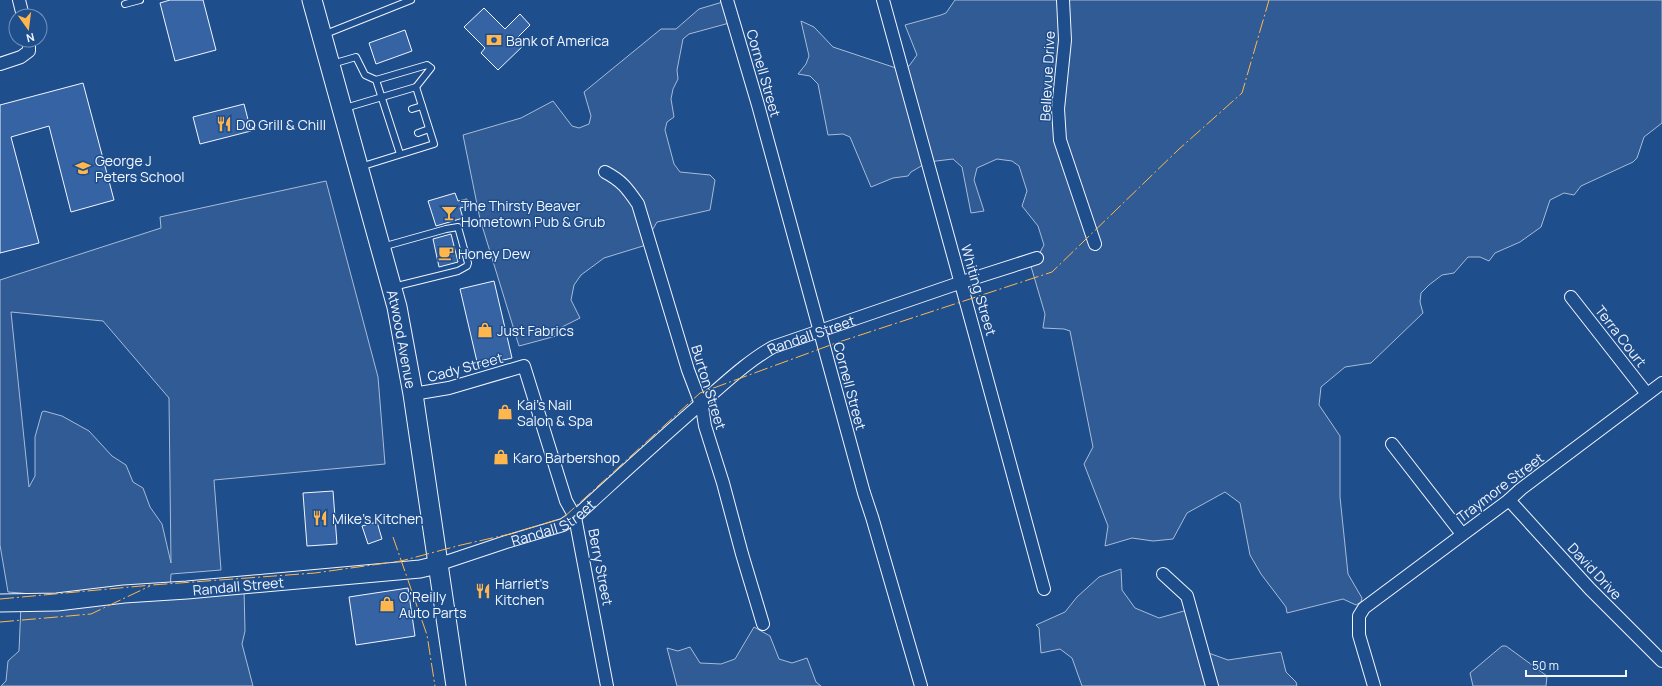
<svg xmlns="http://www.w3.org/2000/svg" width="1662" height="686" font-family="Manrope,sans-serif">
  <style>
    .built { fill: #305b95; stroke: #a8bbd7; fill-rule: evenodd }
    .building { fill: #3563a3; stroke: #f2f6ff }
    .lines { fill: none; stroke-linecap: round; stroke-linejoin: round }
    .lane-casing { stroke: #f2f6ff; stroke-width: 8 }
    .street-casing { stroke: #f2f6ff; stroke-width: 14 }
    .secondary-casing { stroke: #f2f6ff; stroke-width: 19 }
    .primary-casing { stroke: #f2f6ff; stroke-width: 21 }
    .lane { stroke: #1f4e8c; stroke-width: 6 }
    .street { stroke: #1f4e8c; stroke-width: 12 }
    .secondary { stroke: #1f4e8c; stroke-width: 17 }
    .primary { stroke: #1f4e8c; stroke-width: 19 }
    .power { stroke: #ffb74d; stroke-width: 1; stroke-dasharray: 14 3 2 3; stroke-linecap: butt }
    .labels { text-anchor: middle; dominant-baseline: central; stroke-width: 3; stroke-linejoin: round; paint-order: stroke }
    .poi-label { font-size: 14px; fill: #f2f6ff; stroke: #1f4e8c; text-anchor: start }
    .street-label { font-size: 14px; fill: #f2f6ff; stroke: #1f4e8c }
  </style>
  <rect width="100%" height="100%" fill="#1f4e8c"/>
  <g class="built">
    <path d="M955,0h707v123l-18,14 -7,21 -4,4 -52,24 -7,9 -10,-2 -14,7 -9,27 -21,15 -25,11 -6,8 -9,-4h-12l-14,16 -12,2 -13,10 -8,8 -1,9 3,11 -52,50 -26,4 -24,20 -2,18 21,31v61l8,77 14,24 -1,4 -5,3 -13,-6 -56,14 -1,-6 -25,-33 -11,-19 -10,-52 -15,-11 -38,21 -14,26 -20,2 -21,-3 -27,8 3,-20 -24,-62 9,-17 -23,-116 -6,-2 -21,-1 2,-14 -15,-51 9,-9 5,-9 -6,-19 -16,-20 5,-15 -8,-25 -7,-5 -15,-2 -20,9 -3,12 10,31 -13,2 -9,-46 -9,-8 -25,3 -17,10 -3,4 -15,2 -22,9 -21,-50 -7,-3 -15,1 -10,-51 -8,-8 -12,-2 8,-10 3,-8 -8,-35 13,6 19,20 66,22 10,-3 8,-11 -12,-30 36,-10 5,-2z"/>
    <path d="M726,1l7,21 -44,12 -6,5 -6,31 1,9 -5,10 -2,10 3,18 -7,5 -2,8 9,34 6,8 30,3 5,5 -5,30 -53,12 -14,24 -39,12 -23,17 -7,10 -3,15 9,18 -18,9 -2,8 -41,11 -39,-127 -17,-84 58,-17 32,-17 19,25 7,2 10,-4 2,-8 -7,-24 77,-63h15l23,-20z"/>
    <path d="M326,181l52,196 7,87 -171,16 7,90 -50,4 -1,17 74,-3 1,43 -3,13 11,42h-252l5,-5 2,-20 11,-10 2,-46 11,-11 -24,-2 -8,-47v-265l161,-52 -1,-11zM11,312l92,9 66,77 2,165 -9,-39 -12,-17 -7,-19 -10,-6 -7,-17 -14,-9 -23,-25 -27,-15 -18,-5 -2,1 -7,25v39l-6,11z"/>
    <path d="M1121,569l1,21 13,18 24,10 32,-9 12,42 25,9 53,-8 5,20 10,10 1,4h-215l-10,-28 -12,-9 -19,4 -2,-25 -3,-3 29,-13 12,-15 22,-20z"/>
    <path d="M754,627l16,9 9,23 13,4 15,-5 9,24 5,4h-144l-10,-38 11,3 12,-4 10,16 21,1 14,-5z"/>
    <path d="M1502,646h4l41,30 -1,10h-73l-3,-13z"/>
  </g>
  <g class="building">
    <path d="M170,0h33l13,50 -41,11 -15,-58z"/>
    <path d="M484,8l21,21 15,-15 10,11 -12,12 7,7 -27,26 -17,-17 4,-5 -21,-21z"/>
    <path d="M405,30l7,21 -36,13 -7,-21z"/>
    <path d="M83,83l31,117 -43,12 -22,-86 -38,11 28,106 -39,10v-148z"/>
    <path d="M244,104l7,27 -51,13 -7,-27z"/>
    <path d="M455,193l3,8 9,-2 2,7 -9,2 3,10 -27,8 -8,-25z"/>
    <path d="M451,234l7,28 -19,5 -6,-28z"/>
    <path d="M494,281l18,77 -34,8 -18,-77z"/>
    <path d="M333,491l4,53 -30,2 -4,-53z"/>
    <path d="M377,522l5,17 -14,5 -6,-18z"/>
    <path d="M408,588l7,48 -59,9 -7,-48z"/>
  </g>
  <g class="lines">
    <defs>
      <g id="lane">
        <path d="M125,4l15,-4"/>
        <path d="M323,35l88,-35"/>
        <path d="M332,64l24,-7 9,18 11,5 24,74"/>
        <path d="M376,80l51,-15 4,3 -15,19"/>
        <path d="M345,108l71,-21 18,57 -74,23"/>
        <path d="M412,109l10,-3"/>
        <path d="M418,133l11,-4"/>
        <path d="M382,247l64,-18 12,-2 10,36 -1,3 -9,5 -65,16"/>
      </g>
      <g id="street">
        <path d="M19,0l4,16"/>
        <path d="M727,0l31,105 106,388 8,24 49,169"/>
        <path d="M883,0c53,197 109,392 161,589"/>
        <path d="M1063,0l2,40 -7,69 2,31 35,104"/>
        <path d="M0,64l21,-7 8,-6v-11"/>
        <path d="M605,172c17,9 22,16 33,32l50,166 14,37 3,19 18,57 19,71 21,70"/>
        <path d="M1571,297l76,97"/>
        <path d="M413,394l36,-6 75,-22 42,135 9,16 32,169"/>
        <path d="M1392,444l70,90"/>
        <path d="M1509,500l81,89 72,72"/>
        <path id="s1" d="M437,565l69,-23 57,-17 12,-8c43,-39 85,-78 129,-116 22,-19 44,-40 69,-54l189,-65 75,-24"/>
        <path d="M1163,574l24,22 25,90"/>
        <path d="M1374,686l-15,-51v-19l5,-8 145,-108 12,-11 141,-106"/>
      </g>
      <g id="secondary">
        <path id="s2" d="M0,603l57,-1 67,-8 63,-4 233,-21 17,-4"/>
      </g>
      <g id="primary">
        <path id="s3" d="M312,0l85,307 16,87 43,292"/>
      </g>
    </defs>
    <use href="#lane" class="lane-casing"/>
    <use href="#street" class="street-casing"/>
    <use href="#secondary" class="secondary-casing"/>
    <use href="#primary" class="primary-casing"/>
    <use href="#lane" class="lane"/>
    <use href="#street" class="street"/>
    <use href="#secondary" class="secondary"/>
    <use href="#primary" class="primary"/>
    <g class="power">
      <path d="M393,537l34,98 8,51"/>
      <path d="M0,599l152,-14 163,-12 86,-12 60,-16 49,-11 53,-16 137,-125 136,-50 216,-71 126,-122 64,-57 27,-93"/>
      <path d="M0,622l91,-8 59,-28"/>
    </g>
  </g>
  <defs>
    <symbol id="bank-bare" viewBox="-9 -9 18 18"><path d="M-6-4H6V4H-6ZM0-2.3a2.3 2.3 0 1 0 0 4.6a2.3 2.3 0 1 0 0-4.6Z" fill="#ffb74d" stroke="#1f4e8c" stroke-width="2.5" paint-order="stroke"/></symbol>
    <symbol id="restaurant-bare" viewBox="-9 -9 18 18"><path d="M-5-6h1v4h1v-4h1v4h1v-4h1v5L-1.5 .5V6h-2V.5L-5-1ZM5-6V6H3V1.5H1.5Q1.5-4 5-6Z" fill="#ffb74d" stroke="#1f4e8c" stroke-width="2.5" paint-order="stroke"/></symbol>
    <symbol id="school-bare" viewBox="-9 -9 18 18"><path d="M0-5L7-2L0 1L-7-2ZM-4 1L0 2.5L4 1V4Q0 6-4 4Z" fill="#ffb74d" stroke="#1f4e8c" stroke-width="2.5" paint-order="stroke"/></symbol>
    <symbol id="bar-bare" viewBox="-9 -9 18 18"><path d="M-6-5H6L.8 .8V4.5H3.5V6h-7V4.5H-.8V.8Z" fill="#ffb74d" stroke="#1f4e8c" stroke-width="2.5" paint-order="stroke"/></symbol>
    <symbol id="cafe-bare" viewBox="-9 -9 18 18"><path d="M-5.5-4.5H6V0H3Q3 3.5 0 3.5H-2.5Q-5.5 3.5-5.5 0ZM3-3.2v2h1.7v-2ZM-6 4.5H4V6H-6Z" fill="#ffb74d" stroke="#1f4e8c" stroke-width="2.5" paint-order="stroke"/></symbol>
    <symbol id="shop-bare" viewBox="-9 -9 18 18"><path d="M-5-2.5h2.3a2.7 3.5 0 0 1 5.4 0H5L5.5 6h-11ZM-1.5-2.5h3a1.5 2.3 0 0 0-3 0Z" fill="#ffb74d" stroke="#1f4e8c" stroke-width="2.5" paint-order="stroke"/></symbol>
  </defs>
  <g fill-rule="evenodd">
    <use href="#bank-bare" x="483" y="29" width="22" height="22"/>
    <use href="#restaurant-bare" x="213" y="113" width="22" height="22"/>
    <use href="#school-bare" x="72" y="157" width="22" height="22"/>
    <use href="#bar-bare" x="438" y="202" width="22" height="22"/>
    <use href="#cafe-bare" x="435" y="242" width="22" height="22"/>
    <use href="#shop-bare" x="474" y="319" width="22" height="22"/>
    <use href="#shop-bare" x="494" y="401" width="22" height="22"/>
    <use href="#shop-bare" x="490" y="446" width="22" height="22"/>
    <use href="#restaurant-bare" x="309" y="507" width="22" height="22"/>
    <use href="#restaurant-bare" x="472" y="580" width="22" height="22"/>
    <use href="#shop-bare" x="376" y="593" width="22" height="22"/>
  </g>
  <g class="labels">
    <g class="poi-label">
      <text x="506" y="40">Bank of America</text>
      <text x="236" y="124">DQ Grill &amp; Chill</text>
      <text x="95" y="160">George J<tspan x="95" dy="16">Peters School</tspan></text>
      <text x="461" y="205">The Thirsty Beaver<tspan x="461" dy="16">Hometown Pub &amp; Grub</tspan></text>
      <text x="458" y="253">Honey Dew</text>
      <text x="497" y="330">Just Fabrics</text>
      <text x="517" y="404">Kai's Nail<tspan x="517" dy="16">Salon &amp; Spa</tspan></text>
      <text x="513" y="457">Karo Barbershop</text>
      <text x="332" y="518">Mike's Kitchen</text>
      <text x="495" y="583">Harriet's<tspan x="495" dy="16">Kitchen</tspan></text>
      <text x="399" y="596">O'Reilly<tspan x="399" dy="16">Auto Parts</tspan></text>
    </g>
    <g class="street-label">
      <text transform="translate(764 73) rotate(74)">Cornell Street</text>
      <text transform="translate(1047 76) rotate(-87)">Bellevue Drive</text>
      <text transform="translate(979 290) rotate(74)">Whiting Street</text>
      <text stroke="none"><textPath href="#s1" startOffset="448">Randall Street</textPath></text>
      <text transform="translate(1621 336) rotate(52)">Terra Court</text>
      <text stroke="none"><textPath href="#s3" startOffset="351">Atwood Avenue</textPath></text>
      <text transform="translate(465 367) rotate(-15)">Cady Street</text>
      <text transform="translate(850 386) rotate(75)">Cornell Street</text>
      <text transform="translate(709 387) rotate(73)">Burton Street</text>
      <text transform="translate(1500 487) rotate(-37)">Traymore Street</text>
      <text stroke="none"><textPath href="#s1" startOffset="124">Randall Street</textPath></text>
      <text transform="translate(601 567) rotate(79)">Berry Street</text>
      <text transform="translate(1595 571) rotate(47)">David Drive</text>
      <text stroke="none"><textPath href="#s2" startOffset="239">Randall Street</textPath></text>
    </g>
  </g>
  <g transform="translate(28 28) rotate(166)"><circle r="19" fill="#1f4e8c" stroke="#7391ba"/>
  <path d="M0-3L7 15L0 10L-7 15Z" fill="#ffb74d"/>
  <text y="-6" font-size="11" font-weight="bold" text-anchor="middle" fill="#f2f6ff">N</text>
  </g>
  <path d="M1526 670v6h100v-6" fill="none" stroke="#f2f6ff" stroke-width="2"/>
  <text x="1532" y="670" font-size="12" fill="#f2f6ff" stroke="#1f4e8c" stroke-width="3" paint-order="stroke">50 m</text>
</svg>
